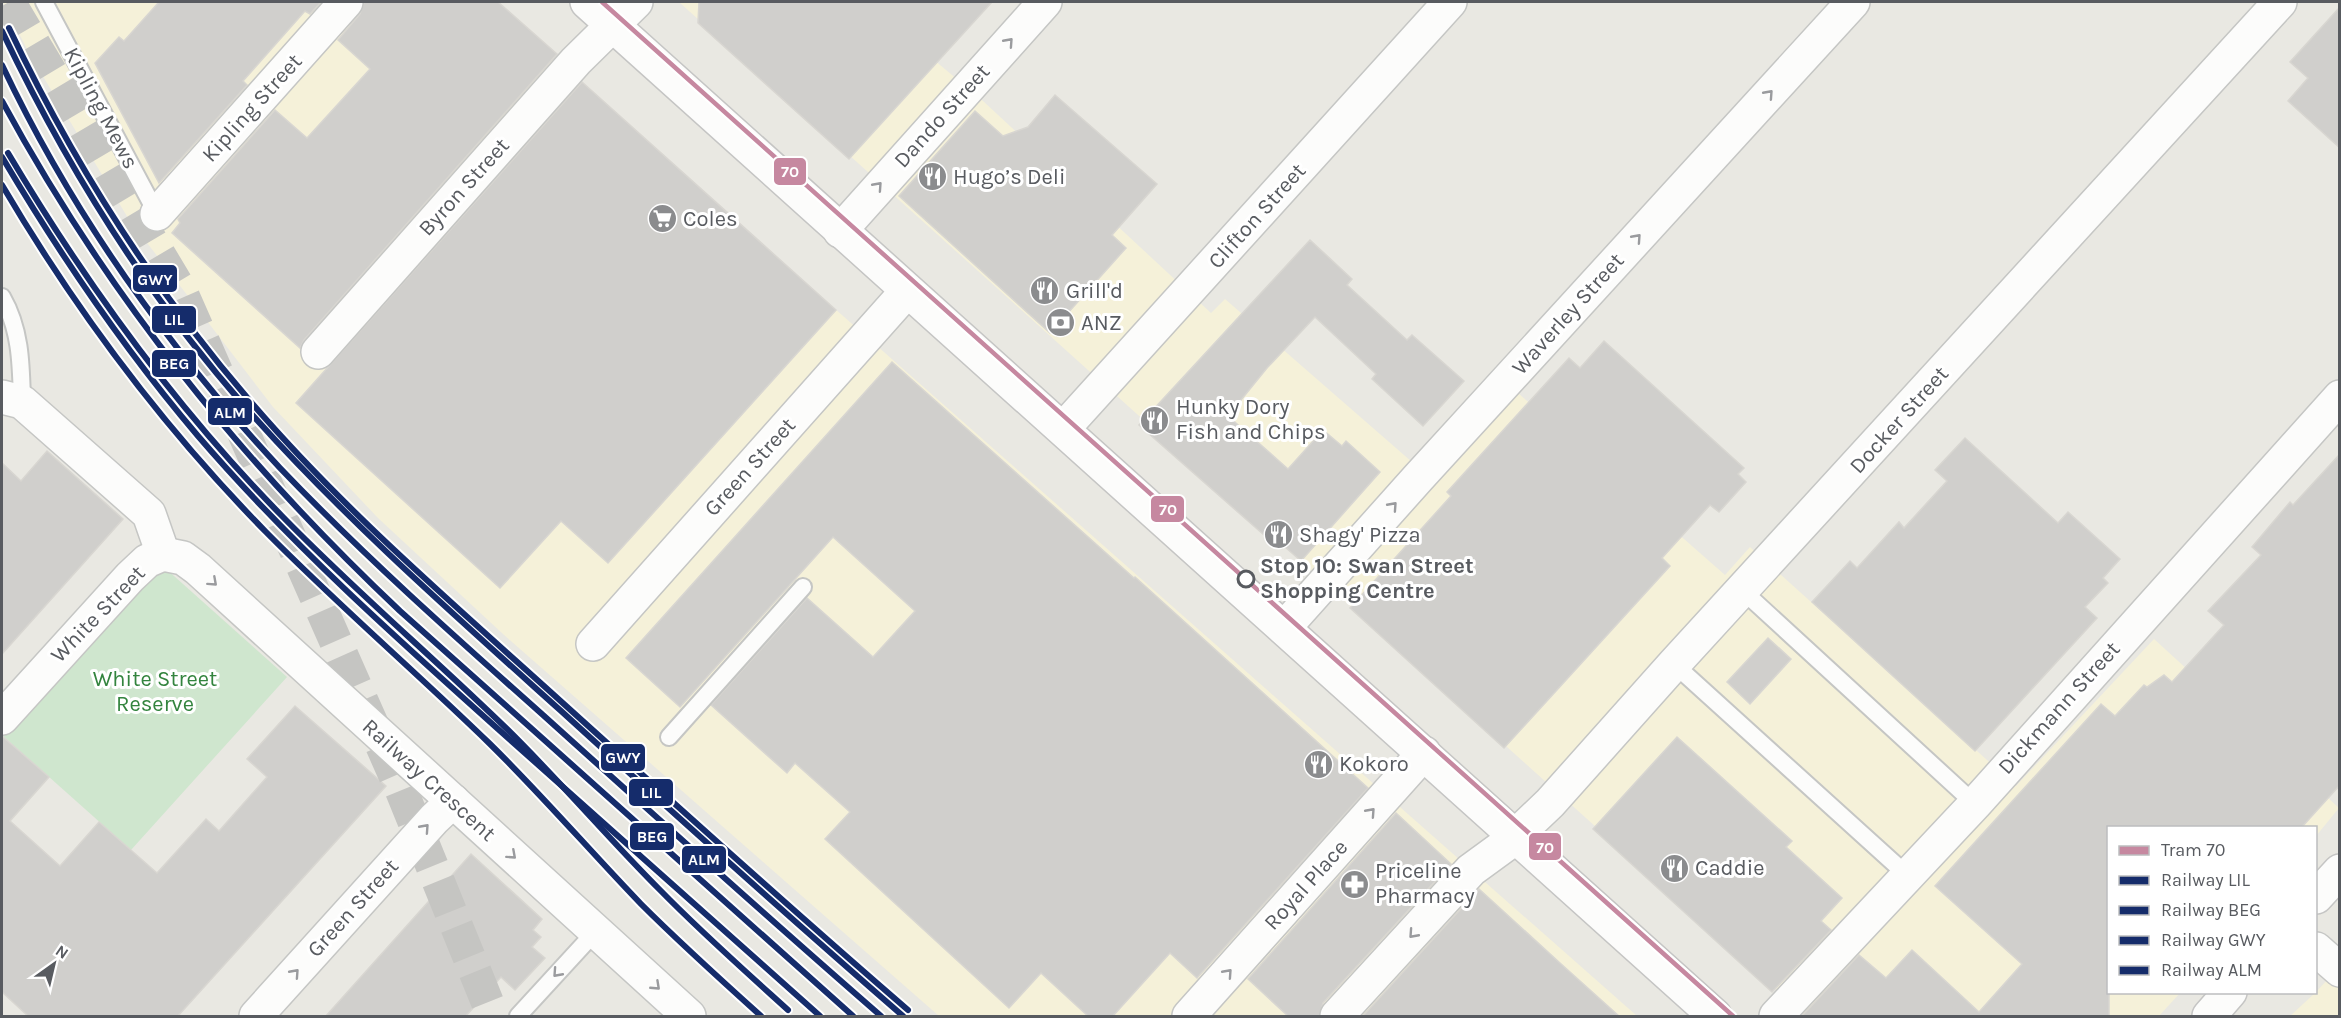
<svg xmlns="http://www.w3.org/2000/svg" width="2341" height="1018" font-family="Karla,sans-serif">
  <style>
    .commercial { fill: #f5f1d9 }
    .green { fill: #cfe6ce }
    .building { fill: #d0cfcc; stroke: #d8d6d1; stroke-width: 1.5 }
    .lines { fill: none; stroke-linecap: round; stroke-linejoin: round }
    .highway-tunnel { stroke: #c5c5c2; stroke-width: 33; stroke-dasharray: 33 16; stroke-linecap: butt }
    .lane-casing { stroke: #c5c6c4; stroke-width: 20 }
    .street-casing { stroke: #c5c6c4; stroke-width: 36 }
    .secondary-casing { stroke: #c5c5c4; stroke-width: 36 }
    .lane { stroke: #fcfcfb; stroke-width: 16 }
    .street { stroke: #fcfcfb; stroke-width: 33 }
    .secondary { stroke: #fcfcfb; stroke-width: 33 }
    .rail-1-casing { stroke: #fff; stroke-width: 10 }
    .rail-2-casing { stroke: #fff; stroke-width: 10 }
    .rail-3-casing { stroke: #fff; stroke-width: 10 }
    .rail-4-casing { stroke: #fff; stroke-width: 10 }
    .rail-1 { stroke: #152c6b; stroke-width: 6 }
    .rail-2 { stroke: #152c6b; stroke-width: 6 }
    .rail-3 { stroke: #152c6b; stroke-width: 6 }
    .rail-4 { stroke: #152c6b; stroke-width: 6 }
    .tram-1-casing { stroke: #fff; stroke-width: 9 }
    .tram-1 { stroke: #c688a0; stroke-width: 4.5 }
    .oneway { stroke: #9a9b9e }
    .stop-dot { fill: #fff; stroke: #585b60; stroke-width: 3 }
    .labels { text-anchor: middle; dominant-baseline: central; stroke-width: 6; stroke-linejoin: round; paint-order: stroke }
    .street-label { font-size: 22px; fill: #585b60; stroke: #fff }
    .poi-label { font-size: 22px; fill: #585b60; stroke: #fff; text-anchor: start }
    .stop-label { font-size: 22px; font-weight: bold; fill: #585b60; stroke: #fff; text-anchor: start }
    .park-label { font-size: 22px; fill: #33843e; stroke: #fff }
    .line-badge { stroke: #fff; stroke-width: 2 }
    .badge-label { font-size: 16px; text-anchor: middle; font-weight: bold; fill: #fff }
  </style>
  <rect width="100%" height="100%" fill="#e9e8e2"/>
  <g class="commercial">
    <path d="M3,2h484l1150,1014h-698l-436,-382 -125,-116 -105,-111 -145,-189 -99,-165z"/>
    <path d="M679,2h186l118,99 228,212 14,-14 187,163 82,-90 231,203 25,-28 266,239 138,-147 185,169 -23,28v-8h-208v164l72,1 -21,23h-353z"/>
    <path d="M2339,967v49h-49l26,-24z"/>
  </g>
  <path class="green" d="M155,559l132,118 -156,173 -129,-115v-5z"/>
  <g class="building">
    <path d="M159,2h162l-11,12 -5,-3 -62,70 4,4 -88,98 -64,-120 24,-26 5,4z"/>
    <path d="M364,2h134l59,52 -253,286 -4,8 -128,-115 8,-10 -2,-4 97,-109 32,28 63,-69 -32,-29 22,-26z"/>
    <path d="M699,2h293l-143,157 -151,-136z"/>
    <path d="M2340,7v141l-52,-47 20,-23 -18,-16z"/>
    <path d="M582,82l254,228 -228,253 -47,-42 -61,67 -204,-185z"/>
    <path d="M1055,95l102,89 -45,51 14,13 -76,85 -151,-137 76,-85 28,25 25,-9z"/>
    <path d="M1310,240l42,39 -5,6 60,55 5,-5 52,46 -41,45 -51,-47 4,-5 -61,-57 -48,51 -39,48 60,53 35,-39 19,16 4,-5 34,31 -79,89 -34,-30 -3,4 -125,-110z"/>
    <path d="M1604,341l140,127 -6,6 8,8 -27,30 -9,-7 -48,53 8,8 -166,182 -154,-140 101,-112 -4,-4 122,-134 11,10z"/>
    <path d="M892,362l242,216 1,-1 233,211 -171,190 -27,-25 -58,64h-23l-48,-44 -32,35 -184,-169 25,-27 -55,-49 -8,10 -76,-68 96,-107 66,59 42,-46 -82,-74 -153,170 -54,-49z"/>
    <path d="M1965,438l93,85 10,-11 52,47 -17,19 5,5 -23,24 12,11 -122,133 -163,-149 38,-41 7,7 42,-46 5,6 43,-47 -12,-11z"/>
    <path d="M47,451l76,68 -121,135v-191l19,18z"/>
    <path d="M2340,454v331l-39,43h-192v189h-308l58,-62 27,23 26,-28 67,62 43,-48 -87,-78 166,-182 14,12 29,-31 3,2 17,-12 8,7 52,-57 -16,-14 53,-56 -9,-8 38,-45 3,3z"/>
    <path d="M1768,638l23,21 -41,45 -23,-22z"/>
    <path d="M295,706l91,80 -209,231h-148l-27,-25v-256l47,41 -39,44 50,45 39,-44 58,51 49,-54 13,12 48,-54 -20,-18z"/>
    <path d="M1677,737l115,104 -6,6 56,51 -21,23 10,9 -59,62 -179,-163z"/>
    <path d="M1396,813l55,51 -128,139 -4,14h-30l-41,-38z"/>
    <path d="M471,854l71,65 -9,11 8,7 -9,10 13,11 -30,32 -14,-13 -36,40h-140z"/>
    <path d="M1479,889l81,74 60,54h-258z"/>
  </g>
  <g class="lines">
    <path class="highway-tunnel" d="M9,2l172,289 219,496 93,229"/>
    <defs>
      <g id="lane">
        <path d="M44,2l113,212"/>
        <path d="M2,297c19,33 19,68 20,105"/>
        <path d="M1743,591l232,213"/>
        <path d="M1674,664l233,211"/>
        <path d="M669,737l134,-150"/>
        <path d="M518,1016l78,-85"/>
      </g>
      <g id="street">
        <path d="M157,214l189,-212"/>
        <path d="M840,231l205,-229"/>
        <path d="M318,352l258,-291 60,-59"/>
        <path d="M2,397l20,5 127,112 14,40"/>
        <path d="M1063,429l387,-427"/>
        <path d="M163,554l20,4 15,11 491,447"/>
        <path d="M1284,628l134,-150 435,-476"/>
        <path d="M593,644l314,-353"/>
        <path d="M2,718l128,-141 17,-16 16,-7"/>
        <path d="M2316,949l24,21"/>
        <path d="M256,1016l178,-197 19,-18"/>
        <path d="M1189,1016l235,-263"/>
        <path d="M1337,1016l134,-146 37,-27 42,-40 124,-139 606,-662"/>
        <path d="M1776,1016l199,-212 365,-407"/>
      </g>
      <g id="secondary">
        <path d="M587,2l1128,1014"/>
        <path d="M2316,897l24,-26"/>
        <path d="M2209,1016l21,-24"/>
      </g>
    </defs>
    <use href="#lane" class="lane-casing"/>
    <use href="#street" class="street-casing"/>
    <use href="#secondary" class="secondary-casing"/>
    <use href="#lane" class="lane"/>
    <use href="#street" class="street"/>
    <use href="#secondary" class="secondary"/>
    <defs>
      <g id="rail-1">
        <path d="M2,31c65,137 145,265 246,379 96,108 204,203 312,300 113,103 227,205 343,306"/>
        <path d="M2,157c58,98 122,192 196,279 91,106 196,200 300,293 107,96 215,191 322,287"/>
      </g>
      <path id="rail-2" d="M2,101c105,194 238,359 398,510l453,405"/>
      <g id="rail-3">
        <path d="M9,28c64,135 143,259 241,373 95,111 207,206 315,304 114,103 227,205 343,305"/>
        <path d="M8,153c78,131 167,254 274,363 72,74 151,141 225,213 53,52 101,109 153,161 41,42 85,81 128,120"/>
      </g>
      <g id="rail-4">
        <path d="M2,65c70,148 166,283 278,403 83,87 173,167 263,247 112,101 224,202 338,301"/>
        <path d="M2,185c74,126 162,243 264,347 72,73 150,140 223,211 53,52 101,108 152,161 39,39 80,76 120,112"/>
      </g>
    </defs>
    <use href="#rail-1" class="rail-1-casing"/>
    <use href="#rail-2" class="rail-2-casing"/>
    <use href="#rail-3" class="rail-3-casing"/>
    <use href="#rail-4" class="rail-4-casing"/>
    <use href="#rail-1" class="rail-1"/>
    <use href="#rail-2" class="rail-2"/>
    <use href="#rail-3" class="rail-3"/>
    <use href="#rail-4" class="rail-4"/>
    <defs>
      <path id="tram-1" d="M602,2c376,339 755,675 1131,1014"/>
    </defs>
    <use href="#tram-1" class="tram-1-casing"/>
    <use href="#tram-1" class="tram-1"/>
  </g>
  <defs><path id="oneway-chevron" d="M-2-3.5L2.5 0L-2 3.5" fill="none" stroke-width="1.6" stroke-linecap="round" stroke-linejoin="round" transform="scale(1.5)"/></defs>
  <g class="oneway">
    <use href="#oneway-chevron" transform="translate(1009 42) rotate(-48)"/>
    <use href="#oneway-chevron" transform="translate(1769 94) rotate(-48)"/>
    <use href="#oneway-chevron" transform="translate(878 186) rotate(-48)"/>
    <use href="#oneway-chevron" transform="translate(1637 238) rotate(-48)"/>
    <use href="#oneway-chevron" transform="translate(1393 506) rotate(-48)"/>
    <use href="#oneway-chevron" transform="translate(213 582) rotate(42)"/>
    <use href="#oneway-chevron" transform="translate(1371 812) rotate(-48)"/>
    <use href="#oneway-chevron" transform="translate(425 828) rotate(-48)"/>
    <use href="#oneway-chevron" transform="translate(512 855) rotate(42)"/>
    <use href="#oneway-chevron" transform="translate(1413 934) rotate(132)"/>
    <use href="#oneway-chevron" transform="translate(295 973) rotate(-48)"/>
    <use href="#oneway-chevron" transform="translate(557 973) rotate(132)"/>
    <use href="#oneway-chevron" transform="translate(1228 973) rotate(-48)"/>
    <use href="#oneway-chevron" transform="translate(656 986) rotate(43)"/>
  </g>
  <defs>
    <symbol id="restaurant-disc" viewBox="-11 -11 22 22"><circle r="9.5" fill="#8b8c8e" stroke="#fff"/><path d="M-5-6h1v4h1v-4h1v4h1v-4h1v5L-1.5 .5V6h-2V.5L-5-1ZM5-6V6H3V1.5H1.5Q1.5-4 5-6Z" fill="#fff"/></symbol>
    <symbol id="supermarket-disc" viewBox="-11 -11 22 22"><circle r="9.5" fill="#8b8c8e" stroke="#fff"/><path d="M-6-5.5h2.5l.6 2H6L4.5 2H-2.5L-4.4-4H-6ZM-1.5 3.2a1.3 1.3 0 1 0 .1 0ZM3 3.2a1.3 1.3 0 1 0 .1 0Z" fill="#fff"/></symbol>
    <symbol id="bank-disc" viewBox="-11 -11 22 22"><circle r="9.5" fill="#8b8c8e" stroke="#fff"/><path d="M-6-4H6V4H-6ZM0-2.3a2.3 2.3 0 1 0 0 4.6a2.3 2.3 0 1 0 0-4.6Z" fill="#fff"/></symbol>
    <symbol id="pharmacy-disc" viewBox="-11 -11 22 22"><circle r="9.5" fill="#8b8c8e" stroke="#fff"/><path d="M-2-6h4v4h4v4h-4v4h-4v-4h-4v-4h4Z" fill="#fff"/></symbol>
  </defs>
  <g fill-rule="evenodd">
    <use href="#restaurant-disc" x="916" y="160" width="33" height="33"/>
    <use href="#supermarket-disc" x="646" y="202" width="33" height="33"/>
    <use href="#restaurant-disc" x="1028" y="274" width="33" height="33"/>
    <use href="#bank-disc" x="1044" y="306" width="33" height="33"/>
    <use href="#restaurant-disc" x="1138" y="404" width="33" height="33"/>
    <use href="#restaurant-disc" x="1262" y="518" width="33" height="33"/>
    <use href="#restaurant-disc" x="1302" y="748" width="33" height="33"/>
    <use href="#restaurant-disc" x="1658" y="852" width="33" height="33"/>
    <use href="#pharmacy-disc" x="1338" y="868" width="33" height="33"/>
  </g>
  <circle class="stop-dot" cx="1246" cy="579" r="8"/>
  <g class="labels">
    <g class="street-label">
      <text transform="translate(101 108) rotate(62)">Kipling Mews</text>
      <text transform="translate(252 108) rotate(-48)">Kipling Street</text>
      <text transform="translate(942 116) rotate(-48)">Dando Street</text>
      <text transform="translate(464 187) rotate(-48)">Byron Street</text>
      <text transform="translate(1257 216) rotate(-48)">Clifton Street</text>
      <text transform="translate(1568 314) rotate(-48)">Waverley Street</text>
      <text transform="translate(1899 420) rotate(-48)">Docker Street</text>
      <text transform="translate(750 467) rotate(-48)">Green Street</text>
      <text transform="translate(98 614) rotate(-46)">White Street</text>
      <text transform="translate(2059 708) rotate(-48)">Dickmann Street</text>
      <text transform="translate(429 780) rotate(42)">Railway Crescent</text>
      <text transform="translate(1306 885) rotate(-48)">Royal Place</text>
      <text transform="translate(353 908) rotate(-48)">Green Street</text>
    </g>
    <g class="poi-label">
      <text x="953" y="177">Hugo’s Deli</text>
      <text x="683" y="219">Coles</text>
      <text x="1066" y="291">Grill'd</text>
      <text x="1081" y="323">ANZ</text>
      <text x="1176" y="407">Hunky Dory<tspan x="1176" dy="25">Fish and Chips</tspan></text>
      <text x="1299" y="535">Shagy' Pizza</text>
      <text x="1339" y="764">Kokoro</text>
      <text x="1695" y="868">Caddie</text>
      <text x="1375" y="871">Priceline<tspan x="1375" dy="25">Pharmacy</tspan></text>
    </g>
    <g class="stop-label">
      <text x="1260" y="566">Stop 10: Swan Street<tspan x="1260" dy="25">Shopping Centre</tspan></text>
    </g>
    <g class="park-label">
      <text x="155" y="679">White Street<tspan x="155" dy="25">Reserve</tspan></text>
    </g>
  </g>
  <g class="line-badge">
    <rect x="773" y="157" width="34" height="29" rx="6" fill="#c688a0"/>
    <rect x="132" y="264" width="46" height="29" rx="6" fill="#152c6b"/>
    <rect x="151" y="305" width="46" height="29" rx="6" fill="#152c6b"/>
    <rect x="151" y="349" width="46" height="29" rx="6" fill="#152c6b"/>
    <rect x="207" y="397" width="46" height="29" rx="6" fill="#152c6b"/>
    <rect x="1150" y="495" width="35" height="28" rx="6" fill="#c688a0"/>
    <rect x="600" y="743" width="46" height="29" rx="6" fill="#152c6b"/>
    <rect x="628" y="778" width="46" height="29" rx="6" fill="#152c6b"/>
    <rect x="629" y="822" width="46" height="29" rx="6" fill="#152c6b"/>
    <rect x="1528" y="832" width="34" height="29" rx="6" fill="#c688a0"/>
    <rect x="681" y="845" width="46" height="29" rx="6" fill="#152c6b"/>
  </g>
  <g class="badge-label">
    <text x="790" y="177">70</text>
    <text x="155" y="285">GWY</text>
    <text x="174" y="325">LIL</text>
    <text x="174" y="369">BEG</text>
    <text x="230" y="418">ALM</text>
    <text x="1168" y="515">70</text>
    <text x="623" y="763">GWY</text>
    <text x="651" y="798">LIL</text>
    <text x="652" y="842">BEG</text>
    <text x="1545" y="853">70</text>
    <text x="704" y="865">ALM</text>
  </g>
  <rect width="2341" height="1018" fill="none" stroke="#585b60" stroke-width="6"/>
  <rect x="2107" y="826" width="210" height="168" fill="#ffffff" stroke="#bcbdbf" stroke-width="1.5"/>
  <rect x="2119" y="846" width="30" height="9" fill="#c688a0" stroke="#bcbdbf" stroke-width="1.5"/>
  <text x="2161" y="856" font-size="18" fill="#585b60">Tram 70</text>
  <rect x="2119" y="876" width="30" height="9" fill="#152c6b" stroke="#bcbdbf" stroke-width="1.5"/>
  <text x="2161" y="886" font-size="18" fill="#585b60">Railway LIL</text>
  <rect x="2119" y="906" width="30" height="9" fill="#152c6b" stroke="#bcbdbf" stroke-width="1.5"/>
  <text x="2161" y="916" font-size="18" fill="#585b60">Railway BEG</text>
  <rect x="2119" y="936" width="30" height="9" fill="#152c6b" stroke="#bcbdbf" stroke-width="1.5"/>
  <text x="2161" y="946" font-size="18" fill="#585b60">Railway GWY</text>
  <rect x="2119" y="966" width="30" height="9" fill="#152c6b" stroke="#bcbdbf" stroke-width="1.5"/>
  <text x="2161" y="976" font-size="18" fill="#585b60">Railway ALM</text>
  <g transform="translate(54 964) rotate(34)" stroke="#ffffff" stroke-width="4.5" paint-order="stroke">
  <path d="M0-4.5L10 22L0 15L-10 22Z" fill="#585b60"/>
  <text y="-9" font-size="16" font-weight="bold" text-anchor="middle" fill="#585b60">N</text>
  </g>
</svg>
